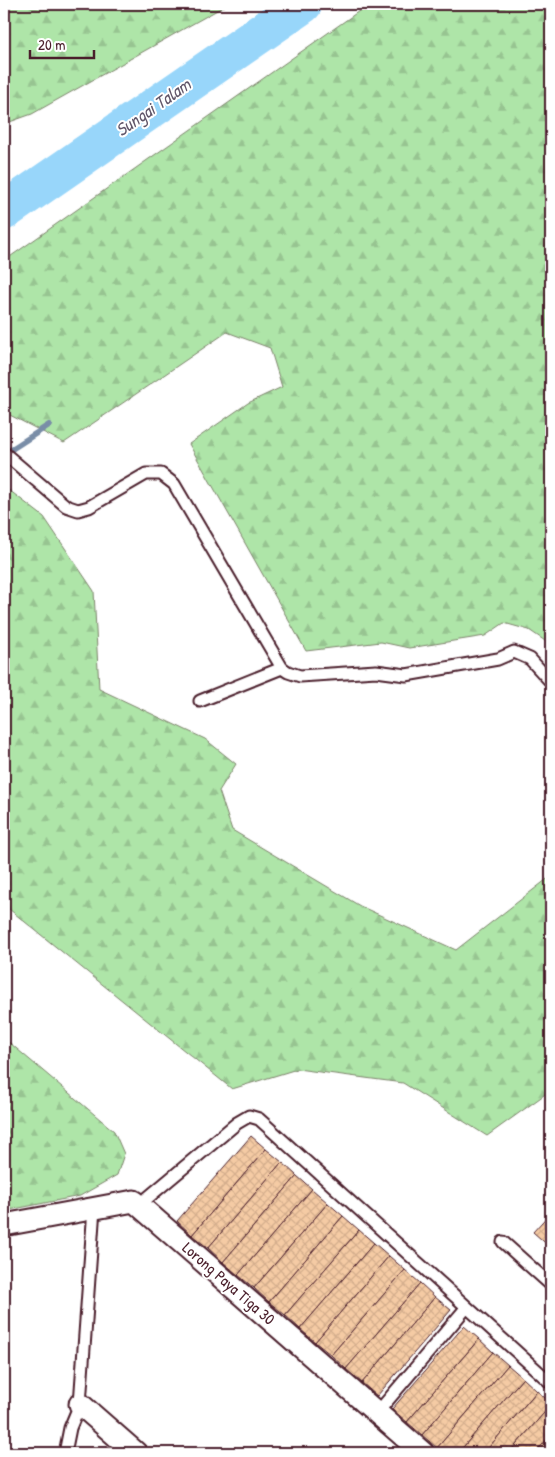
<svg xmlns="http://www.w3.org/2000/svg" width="555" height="1457" font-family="'Patrick Hand',sans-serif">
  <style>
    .forest { fill: url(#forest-firs); stroke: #7c826a }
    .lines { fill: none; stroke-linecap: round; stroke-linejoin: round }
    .stream { stroke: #798da7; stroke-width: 6 }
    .river { stroke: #98d6fa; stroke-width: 39 }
    .building { fill: url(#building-cross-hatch); stroke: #4a1f2b }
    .lane-casing { stroke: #4a1f2b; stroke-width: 15 }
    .street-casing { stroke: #4a1f2b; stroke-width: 25 }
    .lane { stroke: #fff; stroke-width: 11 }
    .street { stroke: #fff; stroke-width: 21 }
    .labels { text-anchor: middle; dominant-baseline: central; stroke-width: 4; stroke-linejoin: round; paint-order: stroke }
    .street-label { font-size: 16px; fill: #4a1f2b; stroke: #fff }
    .water-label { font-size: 18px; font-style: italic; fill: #615669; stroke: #fff }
  </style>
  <defs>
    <pattern id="forest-firs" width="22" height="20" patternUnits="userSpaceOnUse" patternTransform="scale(1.25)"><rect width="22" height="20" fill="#aee5a8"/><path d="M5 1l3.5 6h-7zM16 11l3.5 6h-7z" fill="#97c491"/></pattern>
    <pattern id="building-cross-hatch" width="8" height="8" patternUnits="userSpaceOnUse" patternTransform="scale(1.25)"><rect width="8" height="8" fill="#f5cba4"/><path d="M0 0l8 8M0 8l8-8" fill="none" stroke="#d4ae8d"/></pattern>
  </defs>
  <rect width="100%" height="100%" fill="#fff"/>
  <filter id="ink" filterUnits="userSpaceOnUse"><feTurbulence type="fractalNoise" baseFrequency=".02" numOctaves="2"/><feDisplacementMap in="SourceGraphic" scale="10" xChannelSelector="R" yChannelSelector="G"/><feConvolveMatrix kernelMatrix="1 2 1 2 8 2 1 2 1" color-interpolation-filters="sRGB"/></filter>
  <g filter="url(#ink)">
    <g class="forest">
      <path d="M4,4h224l-196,110 -28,10z"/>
      <path d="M369,4h182v641l-22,-15 -25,-7 -19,13 -76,12 -28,-6 -75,9 -117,-207 59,-41 34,-16 -12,-39 -43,-16 -163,111 -60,-31v-151z"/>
      <path d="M9,490l35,27 50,74 5,98 106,50 31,25 -17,27 13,39 128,76 96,44 95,-74v214l-64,46 -84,-53 -106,-14 -65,20 -228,-184v-413z"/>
      <path d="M4,1038l110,93 10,23 -7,21 -37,21 -76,15z"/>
    </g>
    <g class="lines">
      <path class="stream" d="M4,454l45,-29"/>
      <path class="river" d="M4,211l299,-207"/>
    </g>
    <g class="building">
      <path d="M251,1136l15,13 -74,86 -15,-14z"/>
      <path d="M266,1149l16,13 -74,86 -16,-13z"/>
      <path d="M282,1162l15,14 -74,86 -15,-14z"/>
      <path d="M297,1176l15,13 -74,86 -15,-13z"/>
      <path d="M312,1189l16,14 -74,85 -16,-13z"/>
      <path d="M328,1203l15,13 -74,86 -15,-14z"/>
      <path d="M551,1212v36l-18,-16z"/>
      <path d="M343,1216l16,14 -74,85 -16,-13z"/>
      <path d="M359,1230l15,13 -74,86 -15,-14z"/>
      <path d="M374,1243l15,13 -74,86 -15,-13z"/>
      <path d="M389,1256l16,14 -74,85 -16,-13z"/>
      <path d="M405,1270l15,13 -74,86 -15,-14z"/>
      <path d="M420,1283l15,14 -73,86 -16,-14z"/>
      <path d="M435,1297l16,13 -74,86 -15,-13z"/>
      <path d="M464,1326l15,13 -72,83 -15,-13z"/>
      <path d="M479,1339l14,13 -71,83 -15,-13z"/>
      <path d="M493,1352l15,13 -71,83 -15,-13z"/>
      <path d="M508,1365l15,13 -65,75h-15l-6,-5z"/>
      <path d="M523,1378l14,13 -53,62h-26z"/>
      <path d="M537,1391l14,12v2l-42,48h-25z"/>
      <path d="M551,1405v30l-16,18h-26z"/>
      <path d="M551,1435v18h-16z"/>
    </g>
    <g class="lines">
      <defs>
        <g id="lane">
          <path d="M4,453l62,53 12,4 11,-3 57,-33h15l13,10 108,184 6,4 12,4 76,-5 30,4 92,-16 16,-7 16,7 21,23"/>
          <path d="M200,701l82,-33"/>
          <path d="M139,1205l98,-82 12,-7 10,3 292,264"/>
          <path d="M503,1242l48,43"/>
          <path d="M377,1413l89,-105"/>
          <path d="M65,1453l5,-25 10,-24 14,-196"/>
        </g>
        <g id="street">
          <path d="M4,1225l130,-24 289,252"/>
          <path d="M80,1404l56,49"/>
        </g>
      </defs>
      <use href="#lane" class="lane-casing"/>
      <use href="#street" class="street-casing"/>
      <use href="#lane" class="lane"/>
      <use href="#street" class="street"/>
    </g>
  </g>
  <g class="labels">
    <g class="street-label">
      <text transform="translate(229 1283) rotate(41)">Lorong Paya Tiga 30</text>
    </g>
    <g class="water-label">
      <text transform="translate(153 107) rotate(-35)">Sungai Talam</text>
    </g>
  </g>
  <rect width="555" height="1457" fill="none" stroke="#fff" stroke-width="20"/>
  <rect x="10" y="10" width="535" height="1437" fill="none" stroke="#4a1f2b" stroke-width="2" filter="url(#ink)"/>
  <path d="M30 50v8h64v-8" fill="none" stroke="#4a1f2b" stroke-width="2.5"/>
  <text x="38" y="50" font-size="15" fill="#4a1f2b" stroke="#ffffff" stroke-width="4" paint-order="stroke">20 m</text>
</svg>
